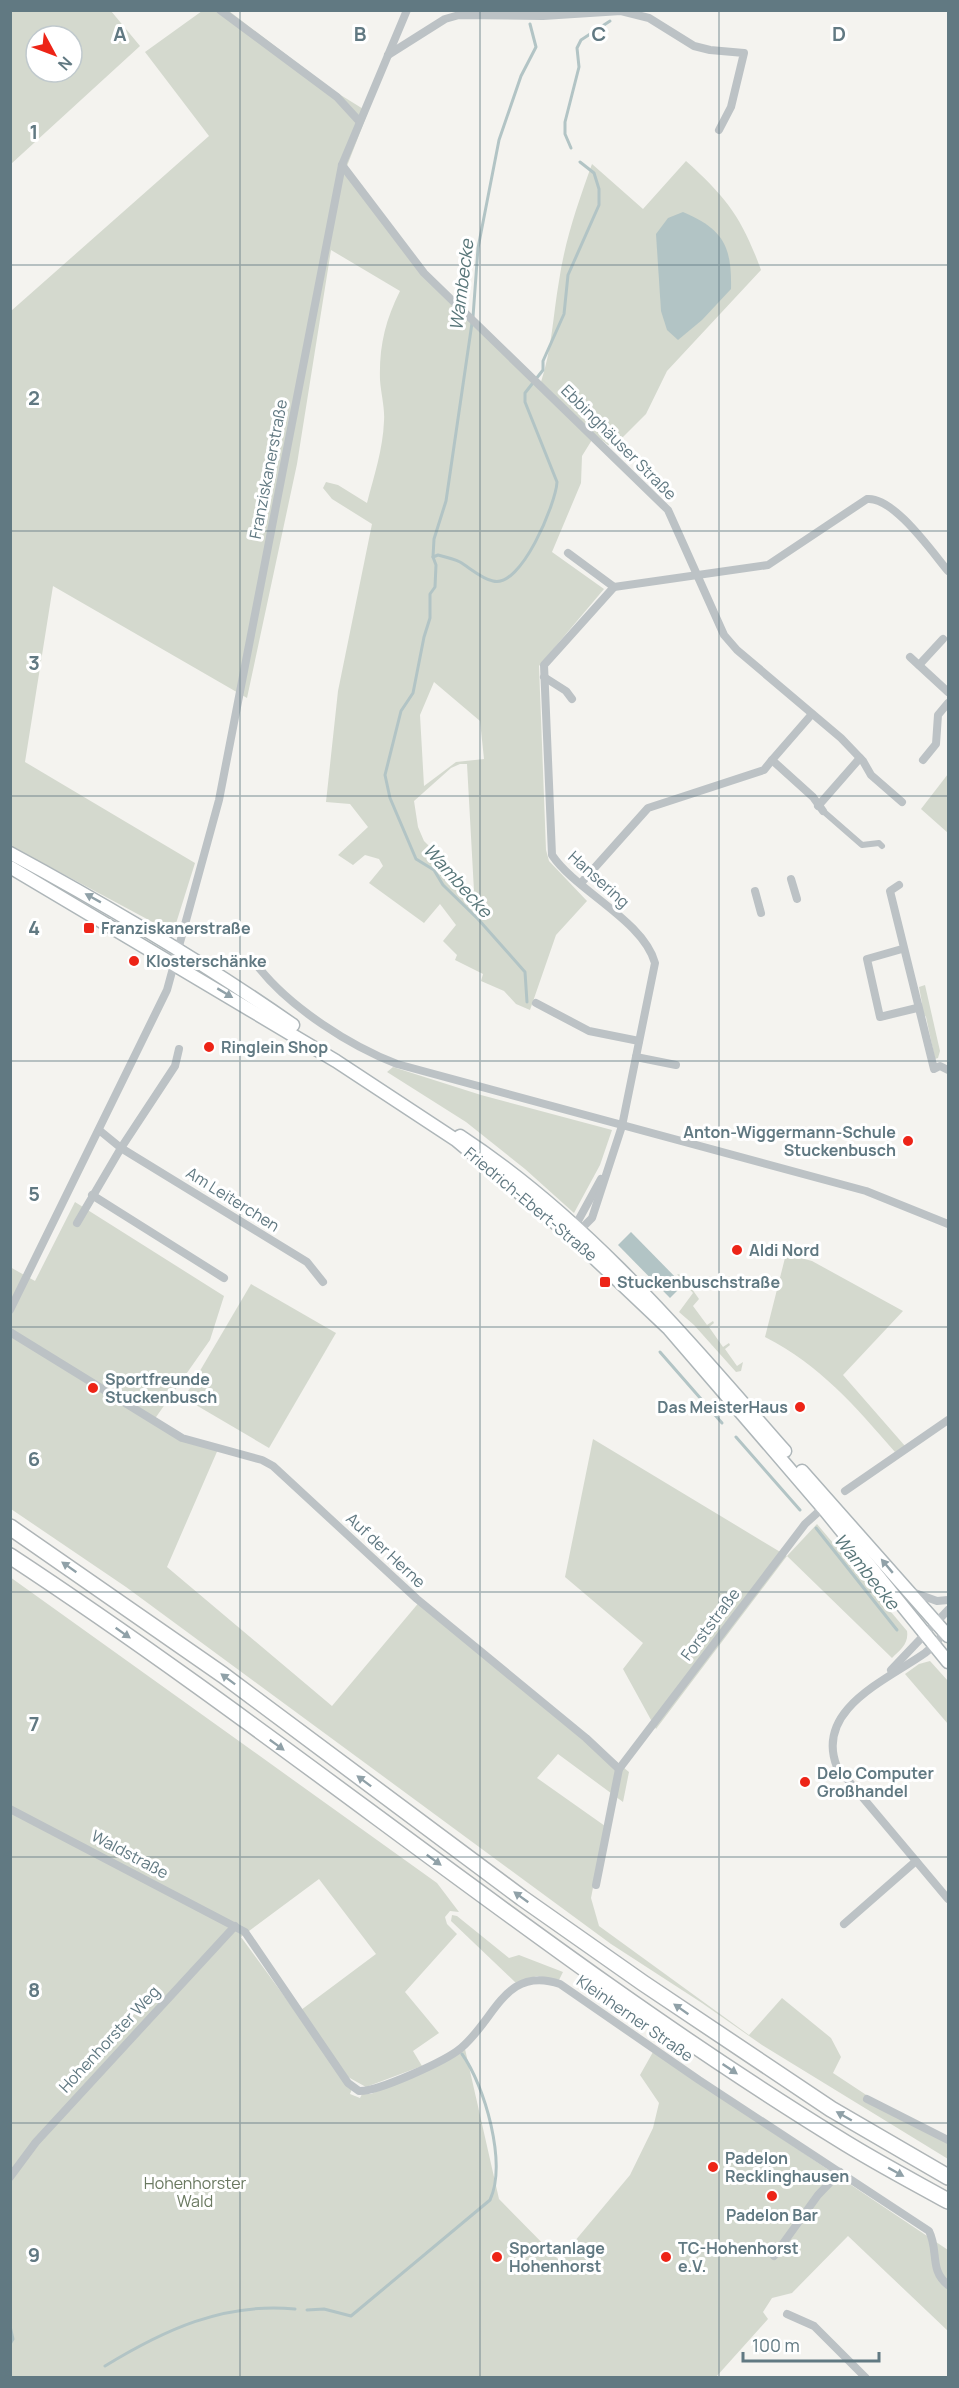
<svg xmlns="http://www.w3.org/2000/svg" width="959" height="2388" font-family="Manrope,sans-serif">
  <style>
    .green { fill: #d4d9ce; fill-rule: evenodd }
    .water { fill: #b2c4c5 }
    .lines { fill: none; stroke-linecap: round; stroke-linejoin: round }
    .stream { stroke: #b2c4c5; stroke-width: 3 }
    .secondary-casing { stroke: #aeb6b9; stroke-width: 15 }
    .motorway-casing { stroke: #afb5b7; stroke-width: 18 }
    .pedestrian { stroke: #bcc2c5; stroke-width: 6 }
    .minor { stroke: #bcc2c5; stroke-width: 8 }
    .secondary { stroke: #fff; stroke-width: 12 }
    .motorway { stroke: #fff; stroke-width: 15 }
    .oneway { fill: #90a1a8 }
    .grid { fill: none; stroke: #617982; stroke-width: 1.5; stroke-opacity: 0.55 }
    .poi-dot { fill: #ed2417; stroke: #fff; stroke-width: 2 }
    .labels { text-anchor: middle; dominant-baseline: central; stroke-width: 6; stroke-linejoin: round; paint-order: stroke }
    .street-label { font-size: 16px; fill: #617982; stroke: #fff }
    .poi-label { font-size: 16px; font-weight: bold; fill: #617982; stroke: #fff; text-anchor: start }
    .park-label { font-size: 16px; fill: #6a7960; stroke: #fff }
    .water-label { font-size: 18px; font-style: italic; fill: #587679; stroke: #fff }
    .grid-label { font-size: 20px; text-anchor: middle; font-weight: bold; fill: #617982; stroke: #fff; stroke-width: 6; stroke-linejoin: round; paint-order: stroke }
  </style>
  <rect width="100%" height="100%" fill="#f4f3ef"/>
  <g class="green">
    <path d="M11,10l100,1 29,35 -129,118zM36,36h36v36h-36z"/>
    <path d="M202,11h27l102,78 37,23 -21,54 71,97 123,119c11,-33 12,-67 18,-101 6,-41 19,-78 33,-117l51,45 43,-48c41,37 56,57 75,109l-94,101 -21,43 -31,31h-7l-13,-10 -13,21 -1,27 -29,69 52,37 -65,77 7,184 3,11 38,40 -31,34 -26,75 -14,-6 -12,-13 -23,-10 2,-7 -28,-14 2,-5 -14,-14 13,-16 -16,-21 -16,19 -55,-40 14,-17 -4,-7 -14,-4 -12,10 -15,-10 30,-28 -18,-23 -24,-2 12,-111 34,-167 -40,-25 -9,-11 3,-6 12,3 29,18c7,-27 16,-54 17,-82 1,-13 -3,-27 -4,-41 -1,-33 5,-59 20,-89l-69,-41 -34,214 -50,234 -194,-112 -28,176 170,101 -22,70 -162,-87v-535l198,-175 -64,-84zM434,682l46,39 4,38 -28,3 -32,24 -4,-71zM460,764h7l7,127 -50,-50 -6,-14 -4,-26 37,-33z"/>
    <path d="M948,774v59l-27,-24z"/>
    <path d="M925,985l15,66 -2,7 -3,1 -9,-42 -7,-10 3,-4 -3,-16z"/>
    <path d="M393,1067l88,28 131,35 -12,35 -26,48 -49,-44 -59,-47 -79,-50z"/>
    <path d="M75,1202l149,94 -14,44 -56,80 29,16 36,11 -52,120 165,139 89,-106 208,172 -6,30 -65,-48 -21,24 68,48 -14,72 8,28 150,109 33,-37 49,40 10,19 -8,16 47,31 68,33v22l-186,-114 -60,-42 -91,-59 -485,-357 -115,-78 -1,-242 25,14z"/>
    <path d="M786,1254l26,7 91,50 -60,64 62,71 -10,6c-41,-47 -74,-86 -130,-115z"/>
    <path d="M677,1274l9,2 -1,3 14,20 -6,7 14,19 6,-4 1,2 -5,4 14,20 6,-4 1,2 -5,4 12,17 6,-4 -2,9 -5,1 -42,-47 -15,-13 14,-19z"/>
    <path d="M251,1284l85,49 -67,115 -85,-50z"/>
    <path d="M593,1439l194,117 30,-32 90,107c2,13 -7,19 -15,27l-105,-102 -131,173 -33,-60 20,-26 -78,-66z"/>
    <path d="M10,1577l427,306 22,29 -9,-1 -5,6 2,7 10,10 -52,58 34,41 -26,18 9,15 -56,21 -18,-10 -47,-67 75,-56 -57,-75 -78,58 111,152 -2,5 10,4 2,-4h9l54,-24 40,-21 34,150 60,61 71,-85 23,-47 6,-25 -19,-28 13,-23 295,198v81l-100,-95 -56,57 -20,5 -9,14 5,7 -52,58h-705z"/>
    <path d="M930,1661l18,20v43l-43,-50 14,-10z"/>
    <path d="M452,1915l5,1 52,42 10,-3 44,17 -4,8 -22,-4 -21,7 -65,-62z"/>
  </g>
  <g class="water">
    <path d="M683,212c40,17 49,34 48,77l-29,31 -24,20 -11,-10 -6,-19 -5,-77 12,-16z"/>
    <path d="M631,1232l52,53 -13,13 -52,-53z"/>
  </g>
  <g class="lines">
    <g class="stream">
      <path d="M571,148l-6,-14v-12l14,-55 -2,-19 4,-8 29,-19"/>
      <path d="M473,317l5,-69 21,-108 22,-64 15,-29 -6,-23"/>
      <path d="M472,323l-26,178 -12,38 -1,18 3,8 -1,22 -5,7v24l-6,19 -11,56 -12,18 -16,64 5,23 26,61 18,11 9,15 35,34 47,53 2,30"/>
      <path d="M433,557l5,-2c8,2 16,4 22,7 10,6 22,17 33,19 28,8 63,-78 64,-99l-32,-80v-9l18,-23v-9l21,-47 4,-39 31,-70v-16l-5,-16 -14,-11"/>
      <path d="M660,1352l62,71"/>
      <path d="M736,1437l64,73"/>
      <path d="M816,1528l81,102"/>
      <path d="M307,2310l17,-1 27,7 139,-116c17,-37 -5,-114 -28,-146"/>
      <path d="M10,2326l3,13 -3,5"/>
      <path d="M105,2366c59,-36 119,-64 190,-57"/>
    </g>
    <defs>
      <g id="secondary">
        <path d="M10,853c98,53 193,109 283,172"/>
        <path d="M10,867l326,194 120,79 116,97 97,92 154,179 125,154"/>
        <path d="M460,1136c128,84 225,201 325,315"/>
        <path d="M802,1471l146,165"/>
      </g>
      <g id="motorway">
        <path d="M10,1527l213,148 299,223 121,85 188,126 117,68"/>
        <path d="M10,1556c283,186 541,406 829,583 35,22 73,42 109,62"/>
      </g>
    </defs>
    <use href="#secondary" class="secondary-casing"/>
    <use href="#motorway" class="motorway-casing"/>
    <path class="pedestrian" d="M823,811l39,34 17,-2 3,3"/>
    <g class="minor">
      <path d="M220,10l117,87 22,24"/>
      <path d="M388,55l57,-36 14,-4 84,1 78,-5 28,7 45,28 16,4 34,3 -13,54 -12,23"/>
      <path d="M342,165l82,108 244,237 56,125 13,15 104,88 22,23 8,14 31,27"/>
      <path d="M568,553l46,34"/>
      <path d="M910,657l38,35"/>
      <path d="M919,665l24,-26"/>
      <path d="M544,677l22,14 6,8"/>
      <path d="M812,714l-40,46 41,37 10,14"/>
      <path d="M923,760l13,-16 2,-29 10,-12"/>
      <path d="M818,806l42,-48"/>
      <path d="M791,879l6,20"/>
      <path d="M581,883l67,-75 116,-38 8,-10"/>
      <path d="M899,885l-9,6 44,178 6,-3 8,4"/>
      <path d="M755,891l6,22"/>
      <path d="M902,949l-35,10 13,58 37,-9"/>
      <path d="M259,968c32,40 91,78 138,96l469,127 82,33"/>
      <path d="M536,1003l53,28 50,10"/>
      <path d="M636,1057l40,8"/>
      <path d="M99,1130l22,18 186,114 16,20"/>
      <path d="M92,1195l132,83"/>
      <path d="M77,1223l44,-75 54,-82 4,-17"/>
      <path d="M573,1230l28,-51"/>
      <path d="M577,1233l15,-15 30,-92 33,-163c-12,-43 -79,-72 -103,-108l-8,-190 70,-78 154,-22 99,-66c26,-3 65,53 81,72"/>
      <path d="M10,1310l157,-320 52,-190 123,-635 65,-155"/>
      <path d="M10,1332l172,106 80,22 11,6 144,133 169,139 33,31"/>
      <path d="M845,1491l103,-71"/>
      <path d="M912,1592l25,9 11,-1"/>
      <path d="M948,1629c-8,8 -14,17 -23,24 -38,27 -111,56 -88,114l111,132"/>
      <path d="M891,1670l57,-60"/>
      <path d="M10,1809l235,123 103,151 11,8c18,1 87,-30 102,-43 34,-28 44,-83 99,-64l139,96 230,151c10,20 0,39 19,54"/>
      <path d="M596,1885l23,-116 186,-245 21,-19"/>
      <path d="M844,1924l72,-63"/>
      <path d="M867,2099l81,41"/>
      <path d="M10,2177l26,-35 199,-216"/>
      <path d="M774,2256l44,-61 22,-23"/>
      <path d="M787,2314l27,12 52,52"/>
    </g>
    <use href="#secondary" class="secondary"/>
    <use href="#motorway" class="motorway"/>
  </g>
  <defs><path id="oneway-solid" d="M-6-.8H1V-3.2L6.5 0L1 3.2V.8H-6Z" transform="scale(1.5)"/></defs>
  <g class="oneway">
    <use href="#oneway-solid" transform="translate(93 898) rotate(-151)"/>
    <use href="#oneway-solid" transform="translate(225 993) rotate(31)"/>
    <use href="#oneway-solid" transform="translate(887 1566) rotate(-130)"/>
    <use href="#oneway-solid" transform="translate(69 1567) rotate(-145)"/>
    <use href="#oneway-solid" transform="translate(123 1633) rotate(35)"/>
    <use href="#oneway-solid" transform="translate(228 1679) rotate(-143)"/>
    <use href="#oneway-solid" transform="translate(277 1745) rotate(36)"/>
    <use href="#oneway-solid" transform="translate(364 1781) rotate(-143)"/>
    <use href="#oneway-solid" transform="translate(434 1860) rotate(36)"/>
    <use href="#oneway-solid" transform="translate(521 1897) rotate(-144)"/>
    <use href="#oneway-solid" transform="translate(681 2009) rotate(-145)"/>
    <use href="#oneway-solid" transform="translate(730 2069) rotate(34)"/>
    <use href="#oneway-solid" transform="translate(844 2116) rotate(-150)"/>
    <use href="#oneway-solid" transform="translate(896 2172) rotate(29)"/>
  </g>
  <path class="grid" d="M240,10v2368M480,10v2368M719,10v2368M10,265h938M10,531h938M10,796h938M10,1061h938M10,1327h938M10,1592h938M10,1857h938M10,2123h938"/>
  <g class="poi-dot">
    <rect x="83" y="922" width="12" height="12" rx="3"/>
    <circle cx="134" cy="961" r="6"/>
    <circle cx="209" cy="1047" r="6"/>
    <circle cx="908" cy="1141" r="6"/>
    <circle cx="737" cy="1250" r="6"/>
    <rect x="599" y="1276" width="12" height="12" rx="3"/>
    <circle cx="93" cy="1388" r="6"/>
    <circle cx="800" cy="1407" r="6"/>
    <circle cx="805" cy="1782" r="6"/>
    <circle cx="713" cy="2167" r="6"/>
    <circle cx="772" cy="2196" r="6"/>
    <circle cx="497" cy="2257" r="6"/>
    <circle cx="666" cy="2257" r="6"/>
  </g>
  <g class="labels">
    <g class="street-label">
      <text transform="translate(619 442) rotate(45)">Ebbinghäuser Straße</text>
      <text transform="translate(268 469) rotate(-79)">Franziskanerstraße</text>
      <text transform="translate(599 879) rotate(42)">Hansering</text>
      <text transform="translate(233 1199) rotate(32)">Am Leiterchen</text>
      <text transform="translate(531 1204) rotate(40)">Friedrich-Ebert-Straße</text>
      <text transform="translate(386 1550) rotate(43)">Auf der Herne</text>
      <text transform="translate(710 1624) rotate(-53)">Forststraße</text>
      <text transform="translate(130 1854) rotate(28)">Waldstraße</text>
      <text transform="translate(635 2018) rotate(35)">Kleinherner Straße</text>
      <text transform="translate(109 2039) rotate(-47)">Hohenhorster Weg</text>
    </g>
    <g class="poi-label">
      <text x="101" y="928">Franziskanerstraße</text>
      <text x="146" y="961">Klosterschänke</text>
      <text x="221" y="1047">Ringlein Shop</text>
      <text x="896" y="1132" text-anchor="end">Anton-Wiggermann-Schule<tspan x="896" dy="18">Stuckenbusch</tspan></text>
      <text x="749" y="1250">Aldi Nord</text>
      <text x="617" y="1282">Stuckenbuschstraße</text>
      <text x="105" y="1379">Sportfreunde<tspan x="105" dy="18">Stuckenbusch</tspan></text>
      <text x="788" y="1407" text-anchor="end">Das MeisterHaus</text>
      <text x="817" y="1773">Delo Computer<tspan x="817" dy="18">Großhandel</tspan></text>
      <text x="725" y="2158">Padelon<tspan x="725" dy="18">Recklinghausen</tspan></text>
      <text x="772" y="2215" text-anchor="middle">Padelon Bar</text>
      <text x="509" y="2248">Sportanlage<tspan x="509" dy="18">Hohenhorst</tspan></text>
      <text x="678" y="2248">TC-Hohenhorst<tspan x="678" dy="18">e.V.</tspan></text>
    </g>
    <g class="park-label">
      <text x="195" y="2183">Hohenhorster<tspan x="195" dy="18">Wald</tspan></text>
    </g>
    <g class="water-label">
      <text transform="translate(461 285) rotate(-83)">Wambecke</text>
      <text transform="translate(458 880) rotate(48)">Wambecke</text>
      <text transform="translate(867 1571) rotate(51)">Wambecke</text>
    </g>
  </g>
  <g class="grid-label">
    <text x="120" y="41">A</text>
    <text x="360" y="41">B</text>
    <text x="599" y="41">C</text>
    <text x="839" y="41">D</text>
    <text x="34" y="139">1</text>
    <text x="34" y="405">2</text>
    <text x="34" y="670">3</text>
    <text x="34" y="935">4</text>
    <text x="34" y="1201">5</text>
    <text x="34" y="1466">6</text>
    <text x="34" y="1731">7</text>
    <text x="34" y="1997">8</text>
    <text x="34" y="2262">9</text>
  </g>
  <rect width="959" height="2388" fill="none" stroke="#617982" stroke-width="24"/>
  <g transform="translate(54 54) rotate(131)"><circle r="28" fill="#ffffff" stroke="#c0c9cd" stroke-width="1.5"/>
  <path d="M0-4.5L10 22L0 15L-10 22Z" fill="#ed2417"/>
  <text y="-9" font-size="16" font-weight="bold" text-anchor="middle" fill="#617982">N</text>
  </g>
  <path d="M743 2352v9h136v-9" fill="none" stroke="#617982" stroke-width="3"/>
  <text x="752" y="2352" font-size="18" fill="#617982" stroke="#ffffff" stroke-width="4.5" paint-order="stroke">100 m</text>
</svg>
